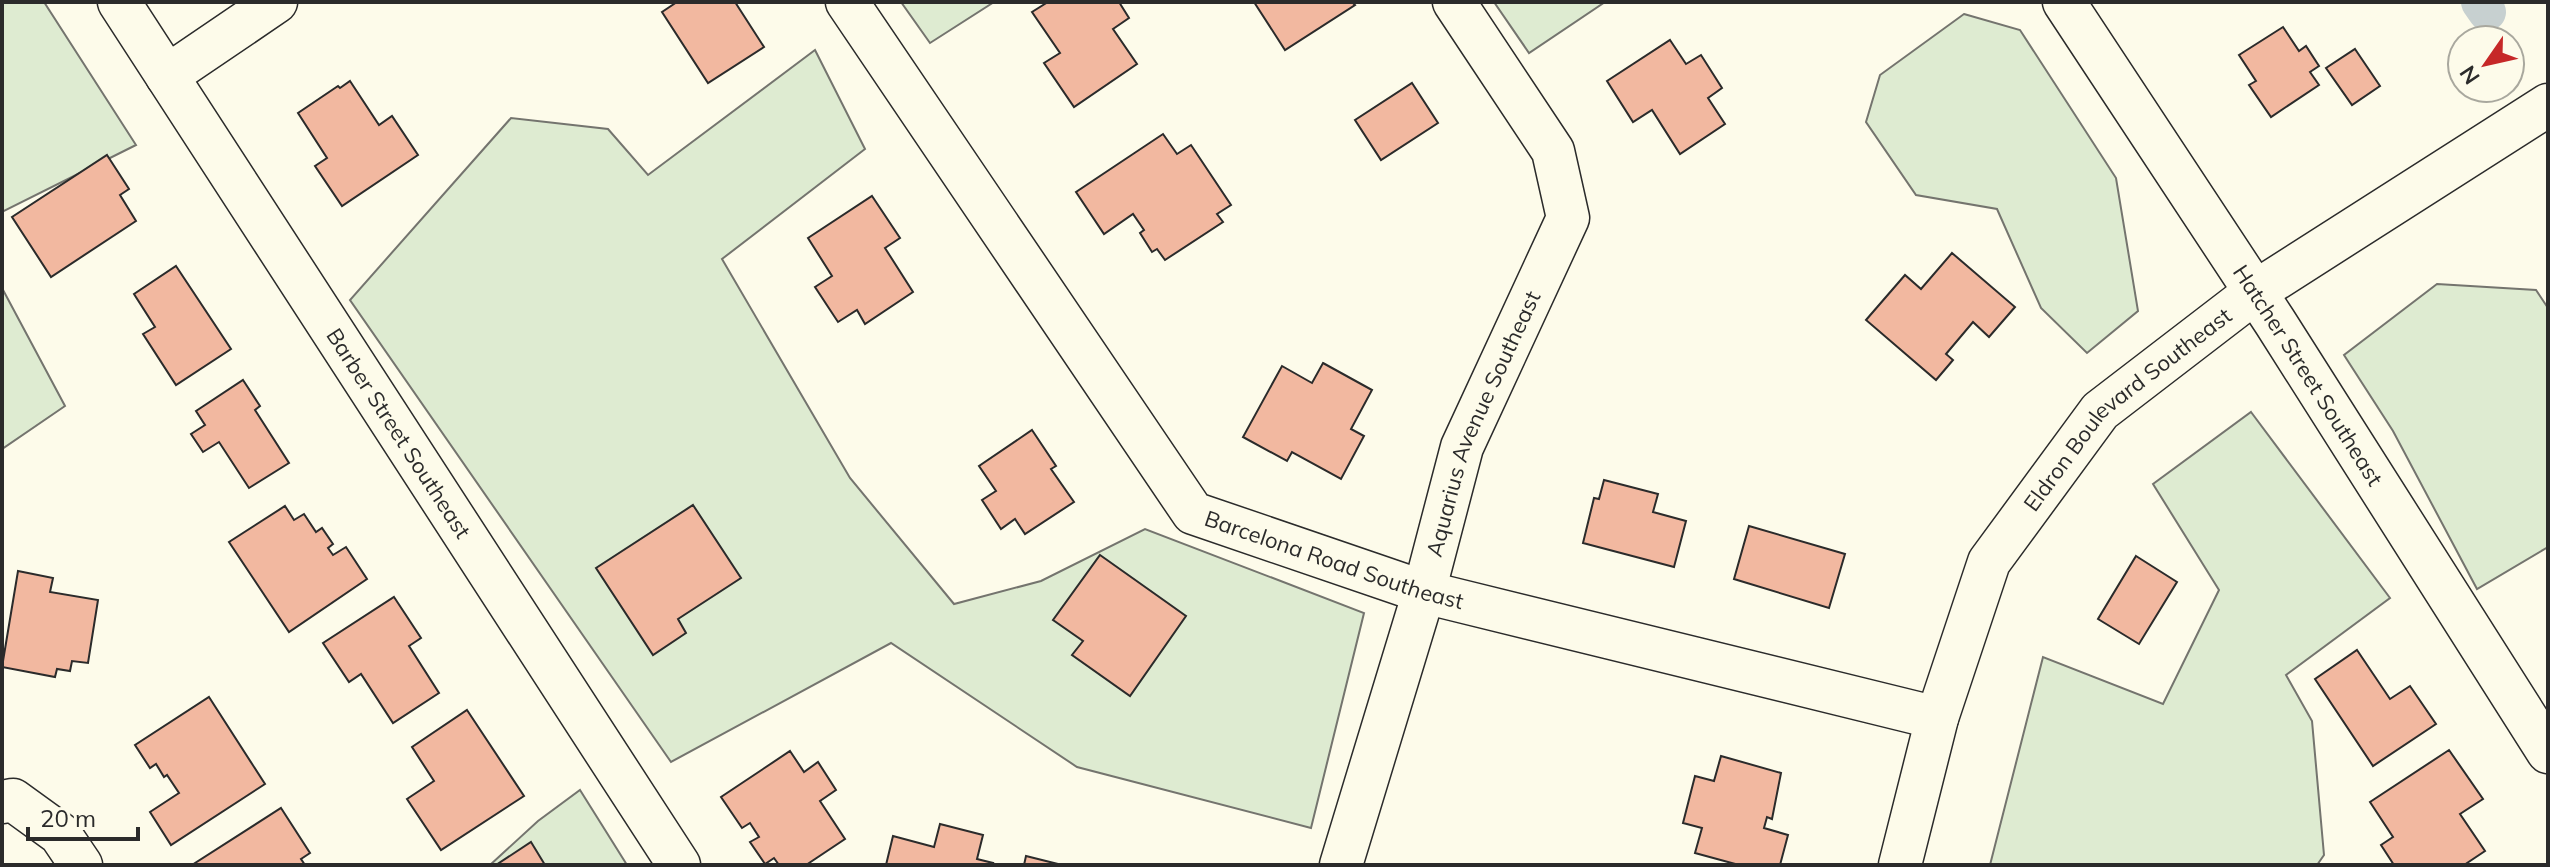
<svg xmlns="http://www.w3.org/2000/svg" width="2550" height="867" font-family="Mulish,sans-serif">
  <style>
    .green { fill: #deebd1; stroke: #74746e; stroke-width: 2 }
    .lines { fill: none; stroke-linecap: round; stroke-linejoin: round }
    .canal { stroke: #c7d0d0; stroke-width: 38 }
    .building { fill: #f2b8a0; stroke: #2b2b2b; stroke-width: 2 }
    .minor-casing { stroke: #2b2b2b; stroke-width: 45 }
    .minor { stroke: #fdfbea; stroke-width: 42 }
    .labels { text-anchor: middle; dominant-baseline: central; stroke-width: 6; stroke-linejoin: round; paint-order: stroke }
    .street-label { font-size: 22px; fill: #2b2b2b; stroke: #fdfbea }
  </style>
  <rect width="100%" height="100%" fill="#fdfbea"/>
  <g class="green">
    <path d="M2,2h42l92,143 -134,67z"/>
    <path d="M901,2h93l-64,41z"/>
    <path d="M1494,2h111l-76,51z"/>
    <path d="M1964,14l56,16 96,148 22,133 -51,42 -46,-45 -44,-99 -81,-14 -50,-73 14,-47z"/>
    <path d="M815,50l50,99 -143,110 128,219 104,126 87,-23 104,-52 219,84 -53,215 -234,-61 -186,-124 -220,119 -321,-462 161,-182 97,11 40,46z"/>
    <path d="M2437,284l99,6 12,18v239l-71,42 -84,-158 -49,-76z"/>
    <path d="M2,288l63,118 -63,43z"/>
    <path d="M2251,412l139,186 -104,77 26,46 12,134 -7,10h-327l53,-208 120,47 56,-114 -66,-106z"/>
    <path d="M580,790l47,75h-137l48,-44z"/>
  </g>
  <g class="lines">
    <path class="canal" d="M2480,2l7,10"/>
  </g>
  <g class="building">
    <path d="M677,2h58l29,45 -56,36 -46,-71z"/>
    <path d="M1048,2h71l10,16 -16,11 24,35 -63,43 -30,-44 16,-10 -28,-41z"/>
    <path d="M1254,2h98l3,3 -70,45z"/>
    <path d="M2283,27l16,24 7,-5 13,20 -9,6 9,13 -48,32 -22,-32 7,-4 -17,-26z"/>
    <path d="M1670,40l16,24 15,-9 21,33 -14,10 17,26 -45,30 -28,-44 -19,12 -26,-41z"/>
    <path d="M2355,49l25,37 -28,19 -26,-37z"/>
    <path d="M350,81l29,44 13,-9 26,39 -76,51 -27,-40 12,-8 -29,-45 40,-27 2,2z"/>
    <path d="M1412,83l26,40 -57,37 -26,-40z"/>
    <path d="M1163,134l14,20 14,-9 40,60 -14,9 6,8 -58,38 -8,-11 -5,3 -12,-19 4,-3 -11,-16 -29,20 -28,-42z"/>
    <path d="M107,155l22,34 -9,6 16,26 -85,56 -39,-60z"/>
    <path d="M872,196l28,42 -15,10 28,44 -48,32 -8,-14 -19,12 -23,-35 17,-11 -24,-38z"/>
    <path d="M1952,253l63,54 -26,30 -16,-15 -27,32 7,6 -17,20 -70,-60 39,-45 16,14z"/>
    <path d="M176,266l55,83 -55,36 -33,-51 12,-7 -21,-33z"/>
    <path d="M1323,363l49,27 -21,39 13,7 -23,43 -49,-27 -5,9 -44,-24 39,-71 30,17z"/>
    <path d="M243,380l17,26 -5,4 34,53 -40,25 -30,-46 -16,10 -12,-18 14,-9 -9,-14z"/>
    <path d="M1032,430l24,36 -5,3 23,33 -49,32 -10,-15 -14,10 -19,-29 14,-9 -17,-25z"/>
    <path d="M1604,480l54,14 -5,18 33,9 -12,46 -91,-24 11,-45 5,1z"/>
    <path d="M693,505l48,73 -63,41 8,14 -33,22 -57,-87z"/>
    <path d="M285,506l9,14 10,-6 12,18 6,-4 11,16 -5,4 5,7 13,-8 21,32 -78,53 -60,-90z"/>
    <path d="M1749,526l96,28 -16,54 -95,-29z"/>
    <path d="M1100,555l86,61 -56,80 -58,-41 11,-14 -30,-21z"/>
    <path d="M2136,556l41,26 -38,62 -41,-25z"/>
    <path d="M18,571l35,7 -3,14 48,8 -10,63 -16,-2 -2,10 -13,-2 -2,8 -53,-10z"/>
    <path d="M394,597l27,41 -12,8 30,47 -46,30 -32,-49 -12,8 -26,-39z"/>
    <path d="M2357,650l33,49 20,-13 26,38 -63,42 -58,-87z"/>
    <path d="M209,697l56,87 -94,61 -21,-33 29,-19 -12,-18 -3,2 -8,-13 -6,4 -15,-23z"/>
    <path d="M467,710l57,86 -83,54 -34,-51 27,-18 -22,-34z"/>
    <path d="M2449,750l34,49 -23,15 25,37 -21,14h-70l-13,-20 12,-8 -23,-35z"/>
    <path d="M790,751l14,21 14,-10 18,28 -16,11 25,38 -39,26h-27l-5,-7 -9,6 -15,-22 9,-5 -9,-14 -8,5 -21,-31z"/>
    <path d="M1721,756l60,17 -9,46 -5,-2 -3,11 24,7 -8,30h-41l-44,-12 7,-25 -19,-5 12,-47 19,5z"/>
    <path d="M281,808l29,45 -9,6 4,6h-113z"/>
    <path d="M940,824l43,11 -6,24 16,4 -1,2h-106l7,-29 41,11z"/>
    <path d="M531,842l14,23h-49z"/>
    <path d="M1026,856l36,9h-38z"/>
  </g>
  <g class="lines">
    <defs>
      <g id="minor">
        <path id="s1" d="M119,2l560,863"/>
        <path id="s2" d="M847,2l346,511 231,79 513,126"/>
        <path id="s3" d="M2064,2l211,320 273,430"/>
        <path d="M167,76l109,-74"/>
        <path d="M2,802l11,-2 47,34 21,31"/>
        <path id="s4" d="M1341,865l83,-273 38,-145 106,-229 -15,-67 -99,-149"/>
        <path id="s5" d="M1900,865l37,-147 52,-156 111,-151 155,-119 293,-187"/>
      </g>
    </defs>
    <use href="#minor" class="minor-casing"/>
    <use href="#minor" class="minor"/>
  </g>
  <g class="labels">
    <g class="street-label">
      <text stroke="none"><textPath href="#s3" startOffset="446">Hatcher Street Southeast</textPath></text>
      <text stroke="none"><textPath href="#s5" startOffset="524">Eldron Boulevard Southeast</textPath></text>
      <text stroke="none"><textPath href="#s4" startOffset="464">Aquarius Avenue Southeast</textPath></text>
      <text stroke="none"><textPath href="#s1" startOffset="514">Barber Street Southeast</textPath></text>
      <text stroke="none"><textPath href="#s2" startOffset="766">Barcelona Road Southeast</textPath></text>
    </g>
  </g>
  <rect width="2550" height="867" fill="none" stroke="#2b2b2b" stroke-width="8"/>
  <g transform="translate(2486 64) rotate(236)"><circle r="38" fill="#fdfbea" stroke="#a9a89e" stroke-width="2"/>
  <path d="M0-6L14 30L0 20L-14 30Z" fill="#c62828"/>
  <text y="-12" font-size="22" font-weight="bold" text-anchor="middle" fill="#2b2b2b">N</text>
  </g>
  <path d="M28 827v12h110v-12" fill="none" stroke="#2b2b2b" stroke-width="4"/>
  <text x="40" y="827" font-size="24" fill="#2b2b2b" stroke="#fdfbea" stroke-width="6" paint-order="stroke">20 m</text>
</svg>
